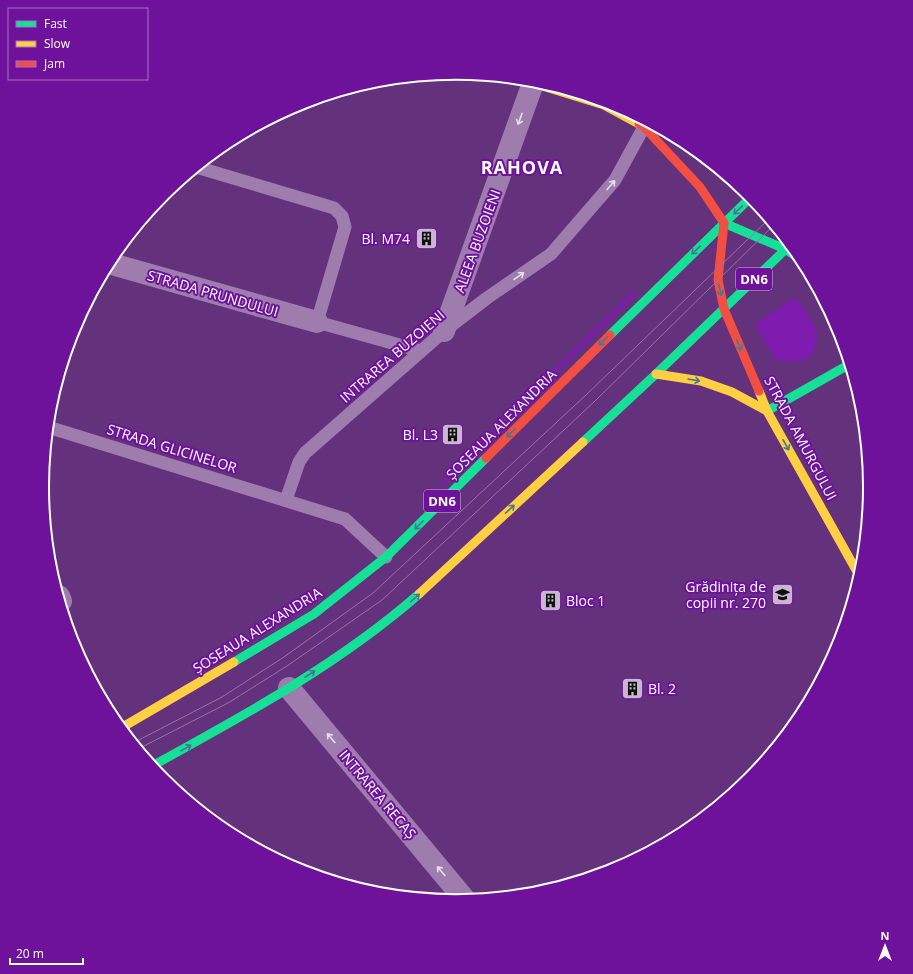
<svg xmlns="http://www.w3.org/2000/svg" width="913" height="974" font-family="'Open Sans',sans-serif">
  <style>
    .green { fill: #7d1cae }
    .lines { fill: none; stroke-linecap: round; stroke-linejoin: round }
    .lane { stroke: #9e7cae; stroke-width: 13 }
    .street { stroke: #9e7cae; stroke-width: 22 }
    .fast { stroke: #16e098; stroke-width: 9 }
    .slow { stroke: #ffcf43; stroke-width: 9 }
    .jam { stroke: #f24e42; stroke-width: 9 }
    .tram { stroke: #9472a5; stroke-width: 1 }
    .oneway { stroke: #e7deeb }
    .oneway2 { stroke: #42799a }
    .labels { text-anchor: middle; dominant-baseline: central; stroke-width: 4; stroke-linejoin: round; paint-order: stroke }
    .shield { fill: #6f129b; stroke: #d4b8e1; stroke-width: 1 }
    .shield-label { font-size: 13px; font-weight: bold; fill: #fff }
    .poi-label { font-size: 14px; fill: #fff; stroke: #6f129b; text-anchor: end }
    .street-label { font-size: 14px; fill: #fff; stroke: #6f129b }
    .district-label { font-size: 18px; font-weight: bold; letter-spacing: 1px; fill: #fff; stroke: #6f129b }
    .rim { fill: none; stroke: #fff; stroke-width: 2 }
  </style>
  <rect width="100%" height="100%" fill="#64327c"/>
  <g class="green">
    <path d="M633,291l3,3 -194,192 -2,-2z"/>
    <path d="M795,297c5,8 18,23 20,32 2,6 2,13 0,18 -5,19 -25,15 -40,12l-20,-34z"/>
  </g>
  <g class="lines">
    <g class="lane">
      <path d="M196,167l138,41 8,8 3,11 -28,95 104,29"/>
      <path d="M48,427l297,92 41,38"/>
      <path d="M286,500l13,-38 6,-9 139,-122 43,-33 64,-44 64,-74 29,-53"/>
    </g>
    <g class="street">
      <path d="M108,263l209,59"/>
      <path d="M444,331l89,-248"/>
      <path d="M59,596l2,5 -1,1"/>
      <path d="M289,688l177,213"/>
    </g>
    <g class="fast">
      <path d="M724,223l61,26 18,12"/>
      <path d="M610,335l142,-139"/>
      <path d="M767,411l83,-47"/>
      <path d="M583,442l73,-68 135,-130"/>
      <path d="M234,662l80,-48 72,-57 100,-99"/>
      <path d="M152,766c93,-51 187,-102 267,-172"/>
    </g>
    <g class="slow">
      <path d="M520,79l84,26 35,19"/>
      <path d="M656,374l45,7 31,11 35,19"/>
      <path d="M759,391l8,20 93,166"/>
      <path d="M419,594l164,-152"/>
      <path d="M121,728l113,-66"/>
    </g>
    <g class="jam">
      <path d="M639,124l5,3 56,60 24,36"/>
      <path d="M724,223l-6,57 6,29 35,82"/>
      <path d="M486,458l124,-123"/>
    </g>
    <g class="tram">
      <path d="M133,743l89,-46 62,-40 89,-64 214,-199 183,-176"/>
      <path d="M138,749l90,-46 59,-37 95,-66 213,-199 180,-177"/>
    </g>
  </g>
  <defs><path id="oneway-shaft" d="M-6 0H5M1.5-3L5.5 0L1.5 3" fill="none" stroke-width="1.6" stroke-linecap="round" stroke-linejoin="round"/></defs>
  <g class="oneway">
    <use href="#oneway-shaft" transform="translate(520 119) rotate(110)"/>
    <use href="#oneway-shaft" transform="translate(611 185) rotate(-49)"/>
    <use href="#oneway-shaft" transform="translate(519 276) rotate(-35)"/>
    <use href="#oneway-shaft" transform="translate(331 738) rotate(-130)"/>
    <use href="#oneway-shaft" transform="translate(441 871) rotate(-130)"/>
  </g>
  <g class="oneway2">
    <use href="#oneway-shaft" transform="translate(738 210) rotate(136)"/>
    <use href="#oneway-shaft" transform="translate(696 250) rotate(136)"/>
    <use href="#oneway-shaft" transform="translate(720 290) rotate(78)"/>
    <use href="#oneway-shaft" transform="translate(603 341) rotate(135)"/>
    <use href="#oneway-shaft" transform="translate(739 345) rotate(67)"/>
    <use href="#oneway-shaft" transform="translate(694 380) rotate(10)"/>
    <use href="#oneway-shaft" transform="translate(511 433) rotate(135)"/>
    <use href="#oneway-shaft" transform="translate(786 445) rotate(61)"/>
    <use href="#oneway-shaft" transform="translate(510 509) rotate(-43)"/>
    <use href="#oneway-shaft" transform="translate(419 525) rotate(135)"/>
    <use href="#oneway-shaft" transform="translate(415 598) rotate(-41)"/>
    <use href="#oneway-shaft" transform="translate(310 674) rotate(-33)"/>
    <use href="#oneway-shaft" transform="translate(186 748) rotate(-29)"/>
  </g>
  <defs>
    <symbol id="building-square" viewBox="-11 -11 22 22"><rect x="-9" y="-9" width="18" height="18" rx="4" fill="#c9b7d1" stroke="#6f129b"/><path d="M-4-6H4V6H1V3H-1V6H-4ZM-2.5-4.3h1.7v1.8h-1.7ZM.8-4.3h1.7v1.8H.8ZM-2.5-1h1.7V.8h-1.7ZM.8-1h1.7V.8H.8Z" fill="#111"/></symbol>
    <symbol id="school-square" viewBox="-11 -11 22 22"><rect x="-9" y="-9" width="18" height="18" rx="4" fill="#c9b7d1" stroke="#6f129b"/><path d="M0-5L7-2L0 1L-7-2ZM-4 1L0 2.5L4 1V4Q0 6-4 4Z" fill="#111"/></symbol>
  </defs>
  <g fill-rule="evenodd">
    <use href="#building-square" x="414" y="226" width="25" height="25"/>
    <use href="#building-square" x="440" y="422" width="25" height="25"/>
    <use href="#school-square" x="770" y="582" width="25" height="25"/>
    <use href="#building-square" x="538" y="588" width="25" height="25"/>
    <use href="#building-square" x="620" y="676" width="25" height="25"/>
  </g>
  <g class="labels">
    <g class="shield">
      <rect x="736" y="268" width="36" height="22" rx="3"/>
      <rect x="424" y="490" width="36" height="22" rx="3"/>
    </g>
    <g class="shield-label">
      <text x="754" y="279">DN6</text>
      <text x="442" y="501">DN6</text>
    </g>
    <g class="poi-label">
      <text x="410" y="238">Bl. M74</text>
      <text x="438" y="434">Bl. L3</text>
      <text x="766" y="586">Grădinița de<tspan x="766" dy="16">copii nr. 270</tspan></text>
      <text x="566" y="600" text-anchor="start">Bloc 1</text>
      <text x="648" y="688" text-anchor="start">Bl. 2</text>
    </g>
    <g class="street-label">
      <text transform="translate(477 241) rotate(-70)">ALEEA BUZOIENI</text>
      <text transform="translate(213 293) rotate(16)">STRADA PRUNDULUI</text>
      <text transform="translate(392 356) rotate(-41)">INTRAREA BUZOIENI</text>
      <text transform="translate(501 424) rotate(-45)">ȘOSEAUA ALEXANDRIA</text>
      <text transform="translate(801 438) rotate(62)">STRADA AMURGULUI</text>
      <text transform="translate(172 448) rotate(17)">STRADA GLICINELOR</text>
      <text transform="translate(257 630) rotate(-32)">ȘOSEAUA ALEXANDRIA</text>
      <text transform="translate(378 794) rotate(50)">INTRAREA RECAȘ</text>
    </g>
    <g class="district-label">
      <text x="522" y="167">RAHOVA</text>
    </g>
  </g>
  <path d="M0 0H913V974H0ZM49 487a407 407 0 1 1 814 0a407 407 0 1 1-814 0Z" fill="#6f129b" fill-rule="evenodd"/>
  <path class="rim" d="M49 487a407 407 0 1 1 814 0a407 407 0 1 1-814 0Z"/>
  <rect x="8" y="8" width="140" height="72" fill="#6f129b" stroke="#a971c3"/>
  <rect x="16" y="21" width="20" height="6" fill="#16e098" stroke="#a971c3"/>
  <text x="44" y="28" font-size="12" fill="#ffffff">Fast</text>
  <rect x="16" y="41" width="20" height="6" fill="#ffcf43" stroke="#a971c3"/>
  <text x="44" y="48" font-size="12" fill="#ffffff">Slow</text>
  <rect x="16" y="61" width="20" height="6" fill="#f24e42" stroke="#a971c3"/>
  <text x="44" y="68" font-size="12" fill="#ffffff">Jam</text>
  <g transform="translate(885 946)" stroke="#6f129b" stroke-width="3" paint-order="stroke">
  <path d="M0-3L7 15L0 10L-7 15Z" fill="#ffffff"/>
  <text y="-6" font-size="11" font-weight="bold" text-anchor="middle" fill="#ffffff">N</text>
  </g>
  <path d="M10 958v6h73v-6" fill="none" stroke="#ffffff" stroke-width="2"/>
  <text x="16" y="958" font-size="12" fill="#ffffff" stroke="#6f129b" stroke-width="3" paint-order="stroke">20 m</text>
</svg>
